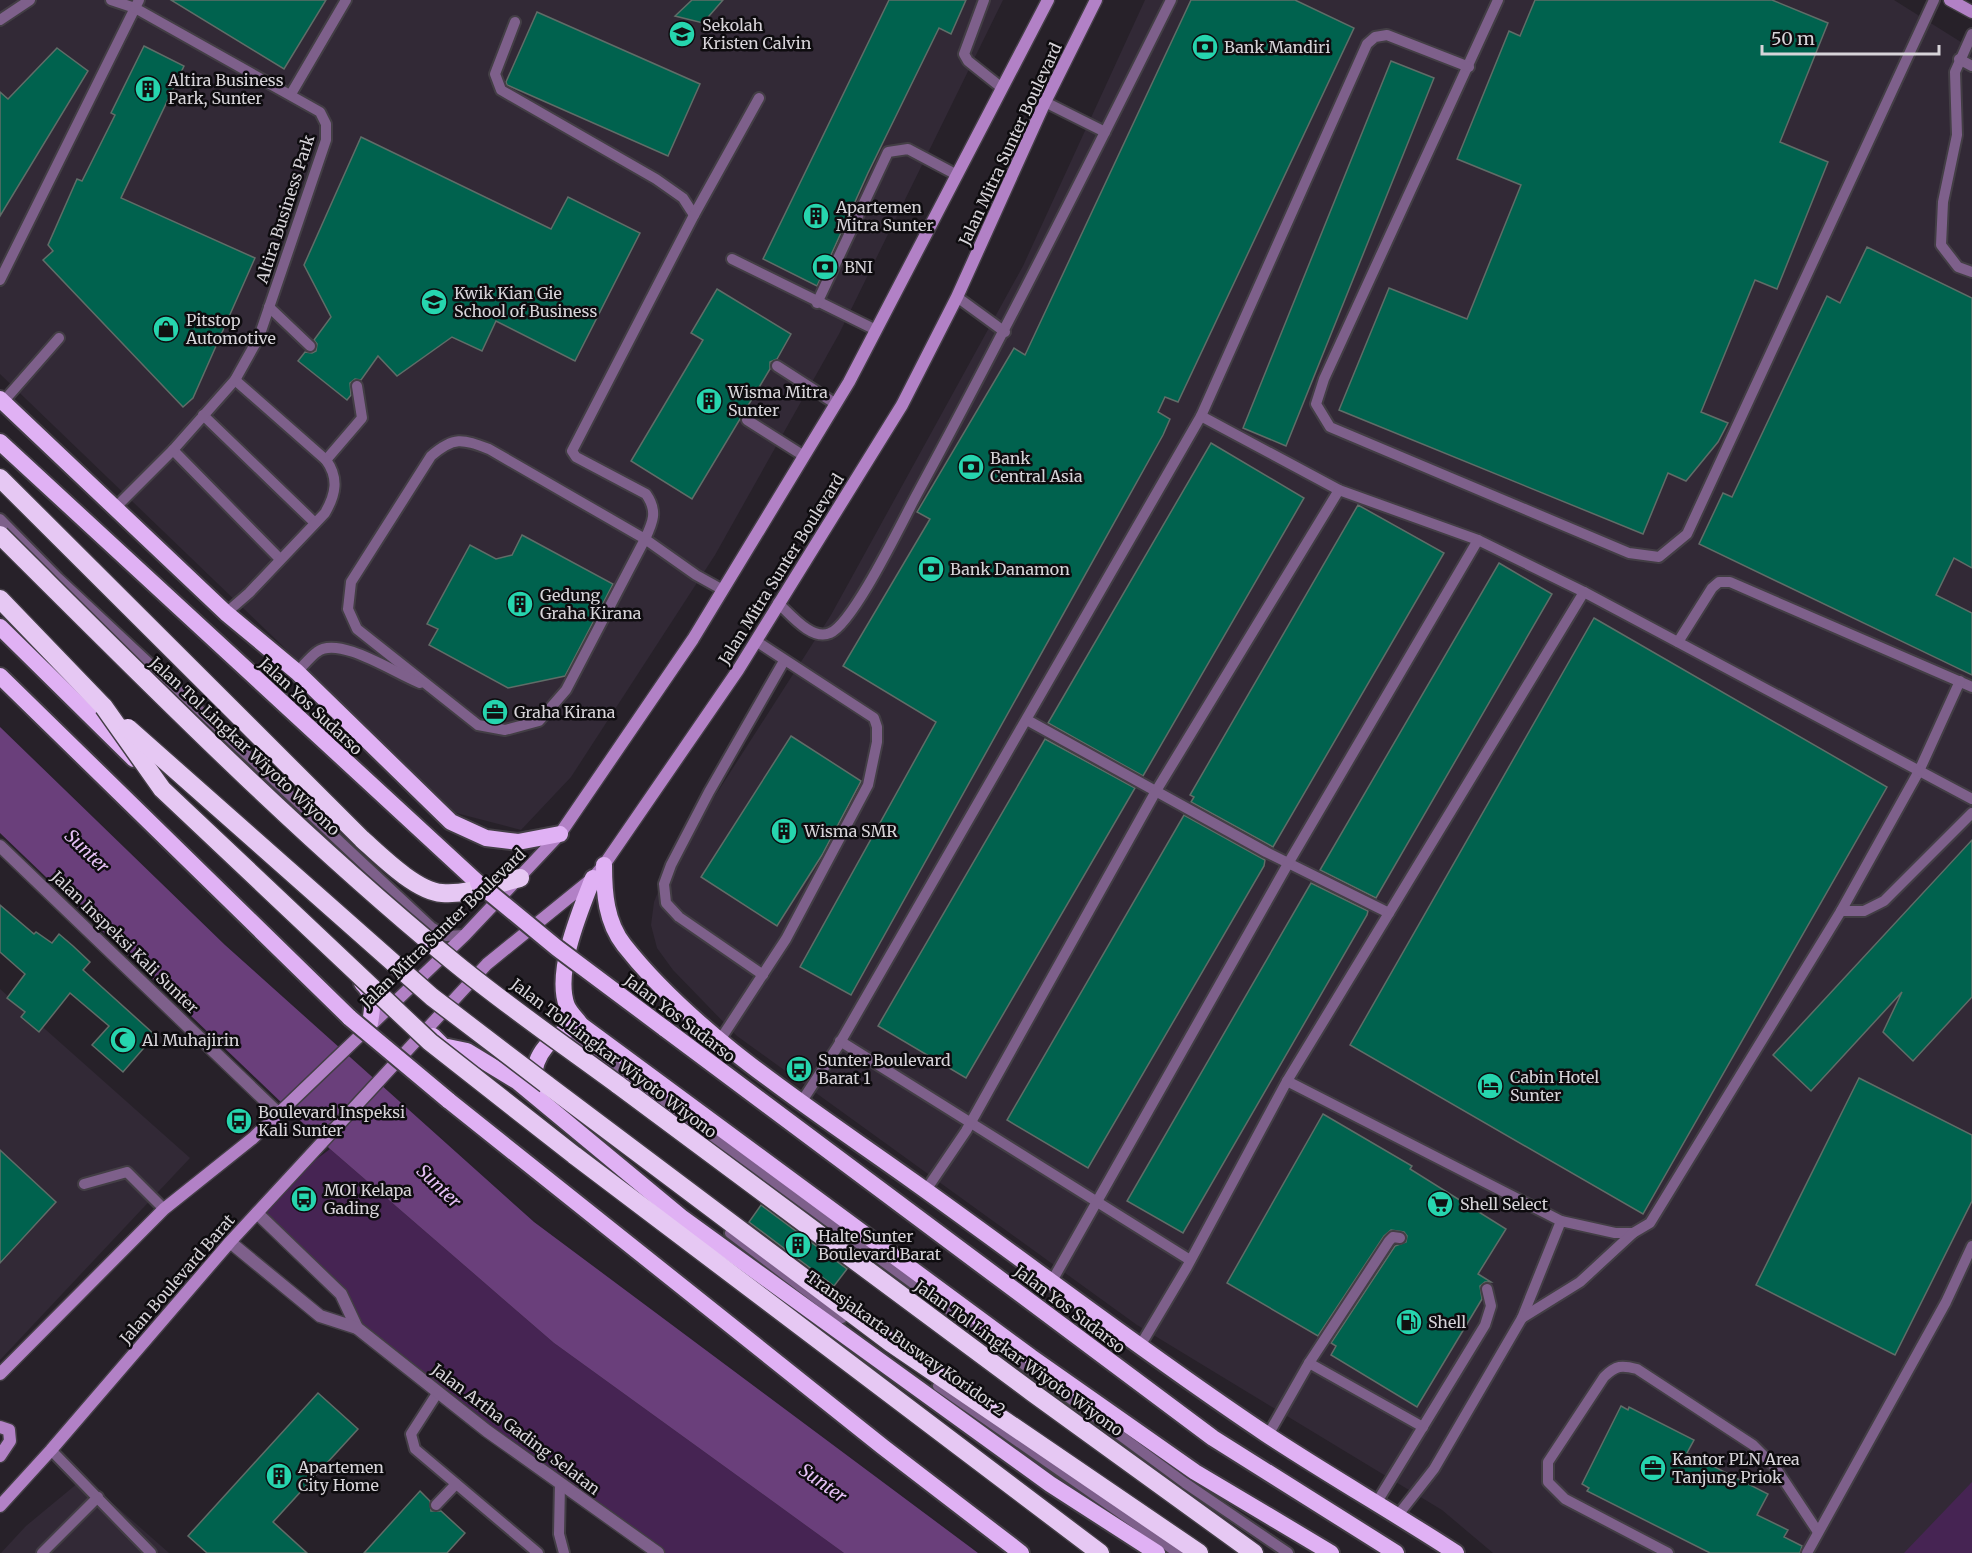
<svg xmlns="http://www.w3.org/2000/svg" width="1972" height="1553" font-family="Merriweather,serif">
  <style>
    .built { fill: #322936 }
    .green { fill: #462453 }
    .water { fill: #6a3f7b }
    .building { fill: #00624e; stroke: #606d68; stroke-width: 1.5 }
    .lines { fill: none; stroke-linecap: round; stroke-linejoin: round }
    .service-casing { stroke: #433e45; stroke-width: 14 }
    .minor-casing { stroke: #433e45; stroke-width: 15 }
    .tertiary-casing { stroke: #433e45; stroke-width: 15 }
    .secondary-casing { stroke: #433e45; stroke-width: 15 }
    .trunk-casing { stroke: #433e45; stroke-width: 20 }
    .motorway-casing { stroke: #433e45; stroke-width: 21 }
    .service { stroke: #7e608b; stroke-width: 10 }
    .minor { stroke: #7e608b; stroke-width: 12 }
    .tertiary { stroke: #7e608b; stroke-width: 12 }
    .secondary { stroke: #b281c6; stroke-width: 12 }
    .trunk { stroke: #e0b1f4; stroke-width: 16 }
    .motorway { stroke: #e6c8f3; stroke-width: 18 }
    .trunk-bridge-casing { stroke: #433e45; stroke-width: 20; stroke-linecap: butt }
    .motorway-bridge-casing { stroke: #433e45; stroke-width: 21; stroke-linecap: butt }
    .trunk-bridge { stroke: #e0b1f4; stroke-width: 16 }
    .motorway-bridge { stroke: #e6c8f3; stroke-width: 18 }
    .labels { text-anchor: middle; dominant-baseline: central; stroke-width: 5; stroke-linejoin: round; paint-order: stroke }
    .poi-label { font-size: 16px; fill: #d7d4d9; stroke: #0e0c0f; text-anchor: start }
    .street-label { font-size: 16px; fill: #d7d4d9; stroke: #0e0c0f }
    .water-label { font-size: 18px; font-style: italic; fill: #e6c1f6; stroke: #0e0c0f }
  </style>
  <rect width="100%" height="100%" fill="#272129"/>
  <g class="built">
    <path d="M0,0h1003l-164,334 -124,221 -144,222 -50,53 -65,-17 -456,-439z"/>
    <path d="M1145,0h749l78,49v1504h-479l-51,-43 -305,-185 -400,-289 -64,-66 -16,-22 -6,-23 3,-23 11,-28 166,-259 192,-349z"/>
    <path d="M0,989l190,169 -190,202z"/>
    <path d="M84,1478l85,75h-168l25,-27z"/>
  </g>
  <g class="green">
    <path d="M330,1149l224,194 290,210h-184l-303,-225 -17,-34 -83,-81 28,-30z"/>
    <path d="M1972,1482v71h-68z"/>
  </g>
  <path class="water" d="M0,727l225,218 309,277 444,331h-134l-290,-210 -224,-194 -330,-316z"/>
  <g class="building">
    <path d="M171,0h155l-42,69z"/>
    <path d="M692,0h31l-20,23 -28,-7z"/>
    <path d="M889,0h77l-15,34 -12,-6 -71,145 -51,113 -54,-27z"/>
    <path d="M1191,0h104l59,28 -176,374 -13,-5 -7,15 12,7 -7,16 -312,560 -51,-28 136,-245 -93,-56 87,-147 -13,-7 97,-164 11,7z"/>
    <path d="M1535,0h237l56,23 -48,119 48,20 -51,127 -22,-9 -54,132 27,11 -10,19 -32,39 -18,-8 -25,61 -304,-124 50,-122 78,31 54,-134 -64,-26 52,-128 11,5z"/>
    <path d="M537,12l163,72 -32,72 -161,-71 -1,-3z"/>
    <path d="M144,46l40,20 -63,132 134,60 -62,140 -10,9 -140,-147 10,-9 -5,-6 29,-66 5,2 33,-66 -4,-2z"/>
    <path d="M57,48l31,23 -88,145v-124l8,7z"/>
    <path d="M1391,61l43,17 -148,368 -43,-18z"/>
    <path d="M361,137l190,92 17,-32 72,36 -65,128 -79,-40 -14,30 -30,-14 -55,39 -19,-20 -17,24 -6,-1 -5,4 1,12 -4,5 -49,-39 7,-9 7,1 4,-2 1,-7 -3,-4 17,-23 -27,-52z"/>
    <path d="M1867,247l105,51v270l-18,-10 -18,37 36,18v62l-273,-131 24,-51 9,4 95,-201 13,7z"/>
    <path d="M717,289l74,45 -14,25 -7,3v7l-78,130 -61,-38 72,-121 -12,-7z"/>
    <path d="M1211,443l93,55 -161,278 -95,-53z"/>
    <path d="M1358,505l86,48 -171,294 -82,-45 3,-5 -4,-2z"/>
    <path d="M522,535l91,49 -48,92 -57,12 -79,-43 9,-16 -11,-5 43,-79 26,14 16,-4z"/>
    <path d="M1499,563l53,31 -176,304 -56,-28z"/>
    <path d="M1594,618l293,169 -244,427 -293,-169z"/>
    <path d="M791,736l70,45 -39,74 -45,71 -76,-49z"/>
    <path d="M1045,739l90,49 -169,290 -88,-52z"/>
    <path d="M1184,815l81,45 -1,6 -176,302 -81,-48z"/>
    <path d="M1972,840v157l-59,64 -30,-29 19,-40 -91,99 -38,-36z"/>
    <path d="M1311,883l57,28 -1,4 -184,318 -56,-32z"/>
    <path d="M0,905l34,29 2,-2 16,11 7,-9 14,12 17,16 -7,8 72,65 -32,37 -31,-27 17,-19 -39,-33 -31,39 -18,-15 4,-5 -18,-14 18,-24 -25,-22z"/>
    <path d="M1859,1078l113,57v66l-77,154 -139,-70z"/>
    <path d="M1323,1114l89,52 -2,3 96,60 -28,45 13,8h-6l-5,4 2,13 -65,108 -86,-52 5,-9 -5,-3 64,-97 11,-4 1,-6 -3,-4 -13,-2 -7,6 -66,100 -91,-53z"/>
    <path d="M0,1150l56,52 -56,61z"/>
    <path d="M761,1205l86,64 -13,17 -85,-64z"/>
    <path d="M318,1393l40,36 -85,93 34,31h-100l-19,-17z"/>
    <path d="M1621,1406l7,4 1,-3 65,33 -7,13 81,41 -11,21 31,15 -4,7 18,9 -2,7h-90l-123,-62 2,-3 -7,-4z"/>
    <path d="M420,1491l10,10 1,10h10l24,22 -18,20h-83z"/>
  </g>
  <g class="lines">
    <defs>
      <g id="service">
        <path d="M984,0l-20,54 4,7 34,27"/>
        <path d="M1498,0l-174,379 -8,25 14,23 299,126 30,4 28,-23 247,-534"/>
        <path d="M0,20l30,-20"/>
        <path d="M515,22l-20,52 6,16 155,89 27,19 11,17"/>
        <path d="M1972,34l-17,38 2,63 -14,67 -2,43 17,22 14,5"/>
        <path d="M1959,59l13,7"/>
        <path d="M291,94l55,-94"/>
        <path d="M1045,102l60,30"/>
        <path d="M732,259l144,71"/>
        <path d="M0,280l135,-272 -24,-8"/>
        <path d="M957,297l48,35"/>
        <path d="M817,303l71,-151 20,-3 49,26"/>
        <path d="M269,307l41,39"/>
        <path d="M777,366l59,38"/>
        <path d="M3,402l56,-64"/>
        <path d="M203,415l112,108"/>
        <path d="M1201,416l138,74 139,50 106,52"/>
        <path d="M747,420l57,36"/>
        <path d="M173,450l107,109"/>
        <path d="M326,460l36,-42 -5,-32"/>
        <path d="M115,508l58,-58 62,-70 24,-43 67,-197v-16l-6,-12 -185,-104 4,-8"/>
        <path d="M0,519l58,59 373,349 15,9 19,-1"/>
        <path d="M723,590l-27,-15 -51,-36 -156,-90c-27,-10 -35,-13 -58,7l-80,126 -3,27 9,20 121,96 27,5 34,-9 27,-31 79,-151c8,-17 13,-28 1,-45l-70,-37 -4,-6 122,-236 65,-117"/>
        <path d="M778,603c13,12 34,38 52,30 23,-9 72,-111 86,-137 89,-164 172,-329 255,-496"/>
        <path d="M226,613l23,-20 76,-80c11,-19 14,-35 1,-53l-91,-80"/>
        <path d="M1678,642l34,-54 7,-6h11l242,105"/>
        <path d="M297,672c7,-7 13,-15 20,-20 22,-17 79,22 103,31"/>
        <path d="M1027,720l239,132 123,61"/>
        <path d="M1841,911h23l20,-10 88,-88"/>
        <path d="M763,975l-84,-58 -13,-14 -2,-19 7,-19 38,-73 75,-131"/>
        <path d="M720,1040l66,-101 82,-154 9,-43v-15l-3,-9 -118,-77"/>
        <path d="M840,1041l350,219"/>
        <path d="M560,1045l7,-5 16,1 602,442 103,70"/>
        <path d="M1287,1081l274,140 -39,97 -88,151 -36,46"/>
        <path d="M802,1101l36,-55 363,-630 166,-372 8,-7 12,-2 82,32"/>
        <path d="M84,1184l43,-12 37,37"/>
        <path d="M926,1190l40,-59 190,-340 183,-301"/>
        <path d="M1561,1221l54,12h18l17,-10 191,-312 78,-140 41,-90"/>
        <path d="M730,1233l112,85"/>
        <path d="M1052,1281l237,-419 189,-322"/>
        <path d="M1522,1318l58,-36 53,-49"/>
        <path d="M1140,1346l47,-79 100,-186 297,-489 388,207"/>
        <path d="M1309,1363l114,64"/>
        <path d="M938,1386l240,167"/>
        <path d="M438,1392l-27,42 4,15 123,104"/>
        <path d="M1268,1435l41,-72 80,-122 4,-4 7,1"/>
        <path d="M51,1450l100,103"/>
        <path d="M560,1483l-1,51 5,19"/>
        <path d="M1377,1502l108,-177 6,-19 -4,-17"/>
        <path d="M436,1505l20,-21"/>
        <path d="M42,1553l56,-56"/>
        <path d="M1668,1553l-103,-54 -17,-17v-20l56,-85c12,-12 18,-12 33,-8l116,76 22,22 43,65"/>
        <path d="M1807,1553l139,-251 26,-56"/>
      </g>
      <path id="minor" d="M0,846l278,267"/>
      <g id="tertiary">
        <path d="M257,1213l84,81 16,34"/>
        <path d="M230,1242l90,74 37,12 130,103 171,122"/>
      </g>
      <g id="secondary">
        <path d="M1950,0l22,12"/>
        <path d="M0,1374l164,-165 89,-71 212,-203 95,-101 133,-195 156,-257 199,-382"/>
        <path d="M0,1427l9,3 1,11 -10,15"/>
        <path d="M0,1506l51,-56 179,-208 257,-278 106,-86 11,-13 134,-195 164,-265 55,-108 88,-195 51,-102"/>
      </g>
      <g id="trunk">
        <path d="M0,399l226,214 71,59 154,150 35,16 32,4 42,-8"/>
        <path d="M0,442l478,441"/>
        <path d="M0,627l134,132"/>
        <path d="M0,676l350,342"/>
        <path d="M604,865c0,28 2,57 20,80 73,93 194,168 290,237 118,84 232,172 352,252 62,41 127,78 190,119"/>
        <path d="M593,878c-13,33 -39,94 -26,128 3,7 10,13 14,19l450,332 164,115 136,81"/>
        <path d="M362,983c13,13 11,23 8,40"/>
        <path d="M664,1028l549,410 183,115"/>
        <path d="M433,1036l10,10 24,5 51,31 163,135 369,267 107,69"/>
        <path d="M534,1086c-3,-32 19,-53 47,-61"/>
        <path d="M448,1100l435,347 138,106"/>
      </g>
      <g id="motorway">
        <path d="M0,478l362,361c20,18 54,52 80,54 26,2 53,-9 78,-15"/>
        <path d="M0,599l104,108"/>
        <path d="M546,1084l345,259 308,210"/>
        <path d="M617,1084l416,309 221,160"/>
        <path d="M574,1155l526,398"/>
      </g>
    </defs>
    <use href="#service" class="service-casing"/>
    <use href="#minor" class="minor-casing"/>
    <use href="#tertiary" class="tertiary-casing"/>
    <use href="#secondary" class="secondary-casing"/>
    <use href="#trunk" class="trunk-casing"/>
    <use href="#motorway" class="motorway-casing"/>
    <use href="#service" class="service"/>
    <use href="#minor" class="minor"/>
    <use href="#tertiary" class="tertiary"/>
    <use href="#secondary" class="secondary"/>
    <use href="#trunk" class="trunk"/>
    <use href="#motorway" class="motorway"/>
    <defs>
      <g id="trunk-bridge">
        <path d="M478,883l79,65 107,80"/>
        <path d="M350,1018l98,82"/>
      </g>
      <g id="motorway-bridge">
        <path d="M0,535c146,145 291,293 450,424 53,44 111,84 167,125"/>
        <path d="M104,707l58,82 268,253 144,113"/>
        <path d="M128,728l304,269 114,87"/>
      </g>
    </defs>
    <use href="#trunk-bridge" class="trunk-bridge-casing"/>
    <use href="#motorway-bridge" class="motorway-bridge-casing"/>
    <use href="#trunk-bridge" class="trunk-bridge"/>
    <use href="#motorway-bridge" class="motorway-bridge"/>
  </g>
  <defs>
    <symbol id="school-disc" viewBox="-11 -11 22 22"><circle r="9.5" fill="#26d5ae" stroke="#0e0c0f"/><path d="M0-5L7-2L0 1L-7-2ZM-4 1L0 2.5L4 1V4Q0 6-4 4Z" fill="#111"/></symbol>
    <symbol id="bank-disc" viewBox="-11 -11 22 22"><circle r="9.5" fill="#26d5ae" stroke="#0e0c0f"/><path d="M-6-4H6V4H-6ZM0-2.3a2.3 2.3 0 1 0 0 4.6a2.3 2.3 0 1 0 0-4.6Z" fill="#111"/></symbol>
    <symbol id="building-disc" viewBox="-11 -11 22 22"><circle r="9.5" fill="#26d5ae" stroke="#0e0c0f"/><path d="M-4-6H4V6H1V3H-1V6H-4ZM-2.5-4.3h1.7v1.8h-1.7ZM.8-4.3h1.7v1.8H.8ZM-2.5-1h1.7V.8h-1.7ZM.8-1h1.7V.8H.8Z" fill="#111"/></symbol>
    <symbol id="university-disc" viewBox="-11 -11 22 22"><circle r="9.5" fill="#26d5ae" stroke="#0e0c0f"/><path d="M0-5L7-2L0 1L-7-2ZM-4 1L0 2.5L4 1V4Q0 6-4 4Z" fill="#111"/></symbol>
    <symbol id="shop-disc" viewBox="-11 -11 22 22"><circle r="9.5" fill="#26d5ae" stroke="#0e0c0f"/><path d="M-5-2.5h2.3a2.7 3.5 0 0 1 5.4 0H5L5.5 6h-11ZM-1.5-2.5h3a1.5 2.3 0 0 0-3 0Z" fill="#111"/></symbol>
    <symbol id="office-disc" viewBox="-11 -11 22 22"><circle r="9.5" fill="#26d5ae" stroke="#0e0c0f"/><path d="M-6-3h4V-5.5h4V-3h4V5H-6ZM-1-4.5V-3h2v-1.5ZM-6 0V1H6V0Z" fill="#111"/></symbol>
    <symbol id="mosque-disc" viewBox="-11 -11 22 22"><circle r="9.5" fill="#26d5ae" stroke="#0e0c0f"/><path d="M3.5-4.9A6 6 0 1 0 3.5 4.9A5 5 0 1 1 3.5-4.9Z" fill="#111"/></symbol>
    <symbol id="bus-disc" viewBox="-11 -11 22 22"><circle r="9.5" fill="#26d5ae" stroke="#0e0c0f"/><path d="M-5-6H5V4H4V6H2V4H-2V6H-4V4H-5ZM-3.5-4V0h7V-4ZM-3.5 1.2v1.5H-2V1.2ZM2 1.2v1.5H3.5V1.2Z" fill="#111"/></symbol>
    <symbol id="hotel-disc" viewBox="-11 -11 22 22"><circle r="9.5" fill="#26d5ae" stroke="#0e0c0f"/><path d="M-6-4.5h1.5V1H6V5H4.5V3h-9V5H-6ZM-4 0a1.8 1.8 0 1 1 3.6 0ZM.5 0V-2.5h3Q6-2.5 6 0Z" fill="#111"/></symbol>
    <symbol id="supermarket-disc" viewBox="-11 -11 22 22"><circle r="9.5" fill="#26d5ae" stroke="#0e0c0f"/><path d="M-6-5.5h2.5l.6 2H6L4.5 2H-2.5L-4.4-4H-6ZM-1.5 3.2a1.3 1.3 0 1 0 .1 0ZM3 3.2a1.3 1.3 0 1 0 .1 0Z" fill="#111"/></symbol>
    <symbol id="fuel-disc" viewBox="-11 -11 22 22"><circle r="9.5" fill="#26d5ae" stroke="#0e0c0f"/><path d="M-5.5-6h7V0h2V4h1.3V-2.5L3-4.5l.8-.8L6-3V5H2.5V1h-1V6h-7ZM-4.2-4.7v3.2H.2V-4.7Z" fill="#111"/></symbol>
  </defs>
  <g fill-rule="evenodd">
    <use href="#school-disc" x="667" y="19" width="30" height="30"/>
    <use href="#bank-disc" x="1190" y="32" width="30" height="30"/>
    <use href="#building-disc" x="133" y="74" width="30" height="30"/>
    <use href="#building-disc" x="801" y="201" width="30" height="30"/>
    <use href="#bank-disc" x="810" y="252" width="30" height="30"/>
    <use href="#university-disc" x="419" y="287" width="30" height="30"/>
    <use href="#shop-disc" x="151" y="314" width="30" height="30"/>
    <use href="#building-disc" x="694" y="386" width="30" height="30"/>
    <use href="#bank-disc" x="956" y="452" width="30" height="30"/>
    <use href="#bank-disc" x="916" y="554" width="30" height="30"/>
    <use href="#building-disc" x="505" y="589" width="30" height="30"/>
    <use href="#office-disc" x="480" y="697" width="30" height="30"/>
    <use href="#building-disc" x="769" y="816" width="30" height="30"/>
    <use href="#mosque-disc" x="108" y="1025" width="30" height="30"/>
    <use href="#bus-disc" x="784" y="1054" width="30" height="30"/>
    <use href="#hotel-disc" x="1475" y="1071" width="30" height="30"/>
    <use href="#bus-disc" x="224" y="1106" width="30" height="30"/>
    <use href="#bus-disc" x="289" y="1184" width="30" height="30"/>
    <use href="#supermarket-disc" x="1425" y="1189" width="30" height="30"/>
    <use href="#building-disc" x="783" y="1230" width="30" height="30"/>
    <use href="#fuel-disc" x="1394" y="1307" width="30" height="30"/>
    <use href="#office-disc" x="1638" y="1453" width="30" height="30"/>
    <use href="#building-disc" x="264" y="1461" width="30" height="30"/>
  </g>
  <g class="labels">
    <g class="poi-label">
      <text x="702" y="25">Sekolah<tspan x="702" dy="18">Kristen Calvin</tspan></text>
      <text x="1224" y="47">Bank Mandiri</text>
      <text x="168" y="80">Altira Business<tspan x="168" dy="18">Park, Sunter</tspan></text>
      <text x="836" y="207">Apartemen<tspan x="836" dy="18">Mitra Sunter</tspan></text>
      <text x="844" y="267">BNI</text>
      <text x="454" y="293">Kwik Kian Gie<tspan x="454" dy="18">School of Business</tspan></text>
      <text x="186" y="320">Pitstop<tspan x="186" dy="18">Automotive</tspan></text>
      <text x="728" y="392">Wisma Mitra<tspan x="728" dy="18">Sunter</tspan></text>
      <text x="990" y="458">Bank<tspan x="990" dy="18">Central Asia</tspan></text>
      <text x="950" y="569">Bank Danamon</text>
      <text x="540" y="595">Gedung<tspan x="540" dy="18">Graha Kirana</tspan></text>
      <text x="514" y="712">Graha Kirana</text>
      <text x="804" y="831">Wisma SMR</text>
      <text x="142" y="1040">Al Muhajirin</text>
      <text x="818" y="1060">Sunter Boulevard<tspan x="818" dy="18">Barat 1</tspan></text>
      <text x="1510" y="1077">Cabin Hotel<tspan x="1510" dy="18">Sunter</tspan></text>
      <text x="258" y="1112">Boulevard Inspeksi<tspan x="258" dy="18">Kali Sunter</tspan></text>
      <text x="324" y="1190">MOI Kelapa<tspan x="324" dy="18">Gading</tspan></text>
      <text x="1460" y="1204">Shell Select</text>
      <text x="818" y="1236">Halte Sunter<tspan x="818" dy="18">Boulevard Barat</tspan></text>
      <text x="1428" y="1322">Shell</text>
      <text x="1672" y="1459">Kantor PLN Area<tspan x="1672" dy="18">Tanjung Priok</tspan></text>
      <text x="298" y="1467">Apartemen<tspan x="298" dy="18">City Home</tspan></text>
    </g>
    <g class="street-label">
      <text transform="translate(1010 144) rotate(-65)">Jalan Mitra Sunter Boulevard</text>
      <text transform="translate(285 209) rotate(-72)">Altira Business Park</text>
      <text transform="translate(781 569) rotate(-58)">Jalan Mitra Sunter Boulevard</text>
      <text transform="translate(311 706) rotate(43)">Jalan Yos Sudarso</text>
      <text transform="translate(245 746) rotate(43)">Jalan Tol Lingkar Wiyoto Wiyono</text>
      <text transform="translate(443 928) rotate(-44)">Jalan Mitra Sunter Boulevard</text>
      <text transform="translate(125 942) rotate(44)">Jalan Inspeksi Kali Sunter</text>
      <text transform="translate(680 1018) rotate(37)">Jalan Yos Sudarso</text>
      <text transform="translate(614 1058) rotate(37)">Jalan Tol Lingkar Wiyoto Wiyono</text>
      <text transform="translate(177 1279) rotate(-49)">Jalan Boulevard Barat</text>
      <text transform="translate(1070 1309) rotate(37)">Jalan Yos Sudarso</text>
      <text transform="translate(906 1343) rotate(35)">Transjakarta Busway Koridor 2</text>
      <text transform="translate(1019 1358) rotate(36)">Jalan Tol Lingkar Wiyoto Wiyono</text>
      <text transform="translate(516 1429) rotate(37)">Jalan Artha Gading Selatan</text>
    </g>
    <g class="water-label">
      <text transform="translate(87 851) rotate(44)">Sunter</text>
      <text transform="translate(439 1186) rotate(44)">Sunter</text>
      <text transform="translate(823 1483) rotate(36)">Sunter</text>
    </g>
  </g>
  <path d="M1762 45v9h177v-9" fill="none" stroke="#d7d4d9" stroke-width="3"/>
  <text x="1771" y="45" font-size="18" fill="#d7d4d9" stroke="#0e0c0f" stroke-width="4.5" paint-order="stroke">50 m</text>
</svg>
